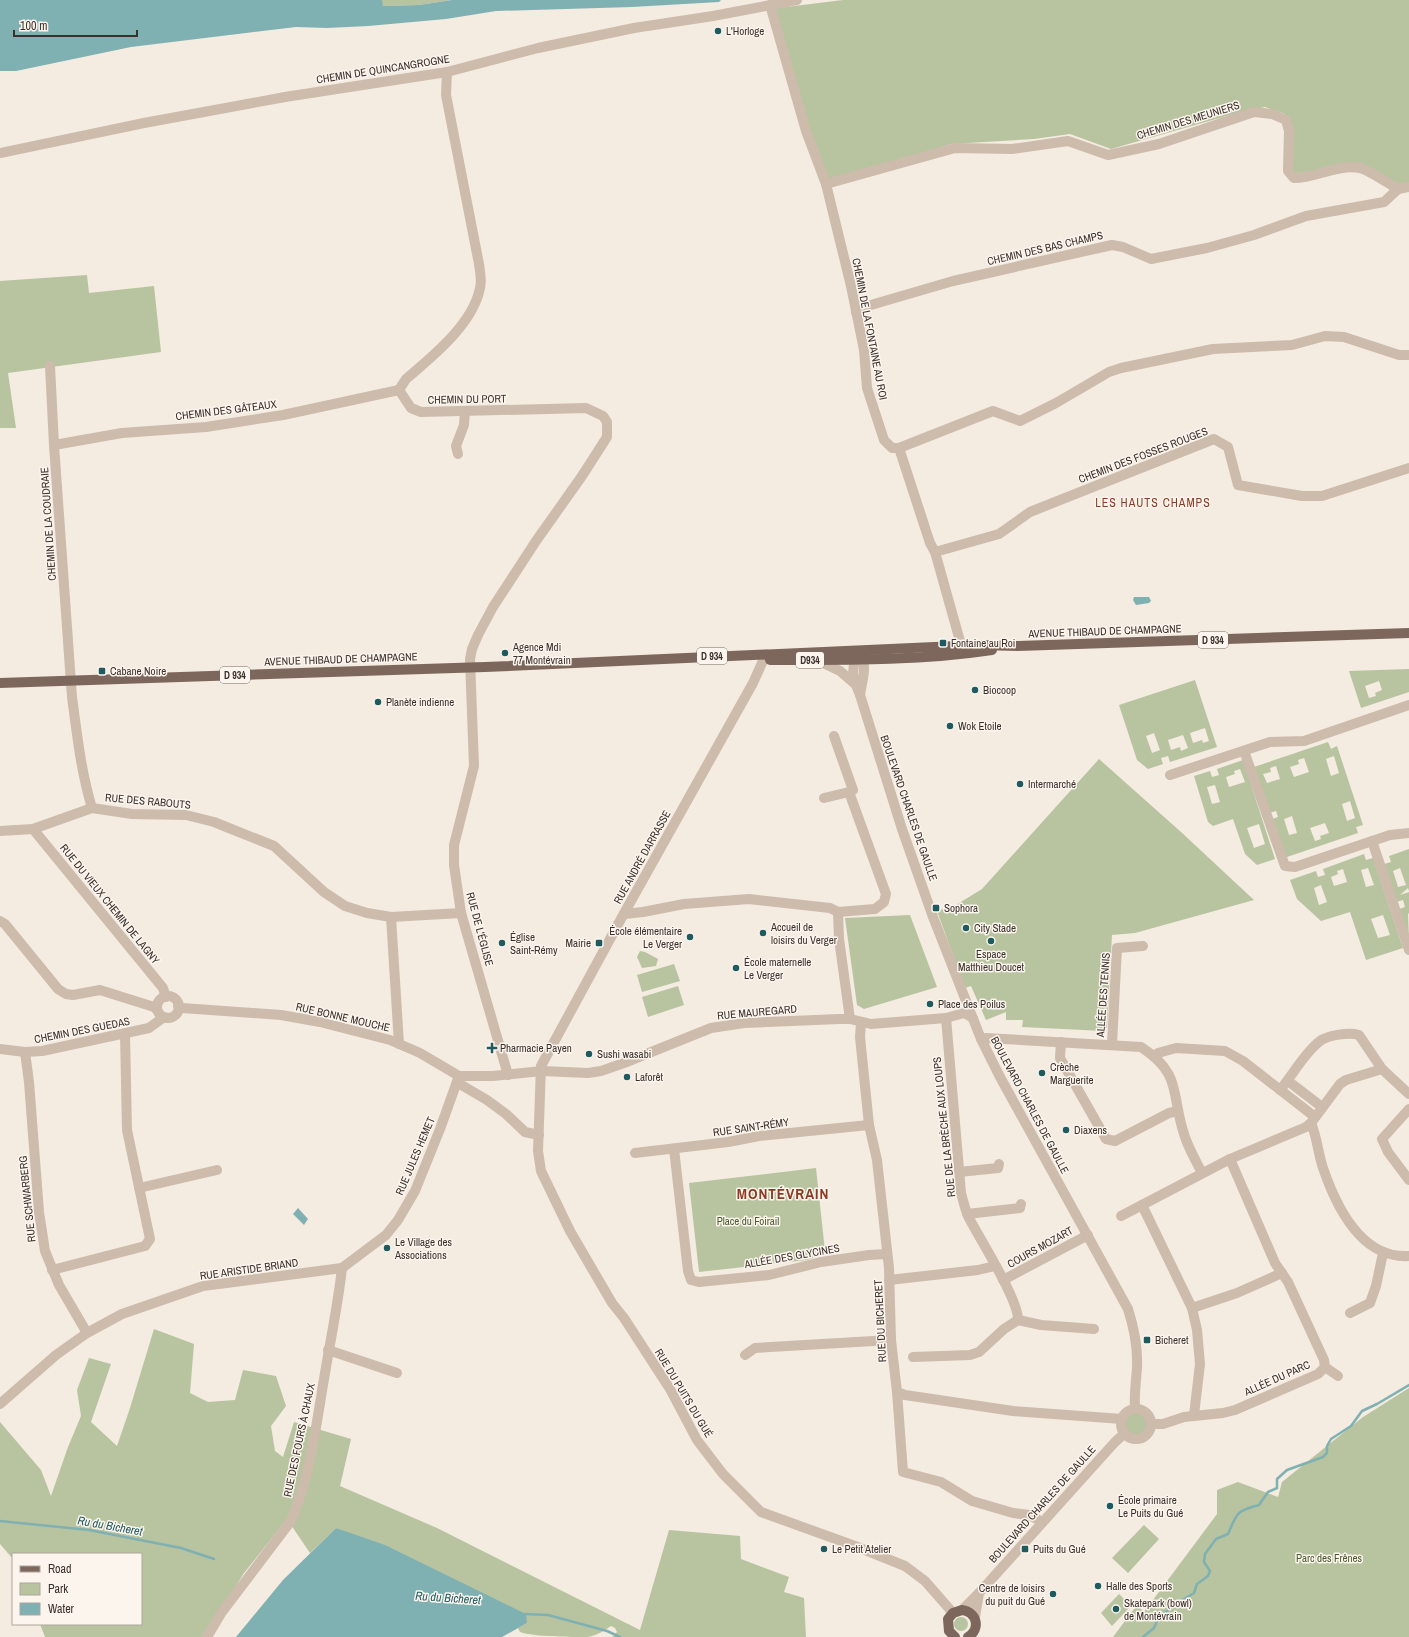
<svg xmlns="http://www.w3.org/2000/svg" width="1409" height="1637" font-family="'Archivo Narrow',sans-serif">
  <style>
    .green { fill: #b8c4a0; fill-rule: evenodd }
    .water { fill: #7fb0b2 }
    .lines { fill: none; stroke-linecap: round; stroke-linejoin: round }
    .stream { stroke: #7fb0b2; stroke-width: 2.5 }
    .minor { stroke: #cdbbac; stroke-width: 10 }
    .major { stroke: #7d675c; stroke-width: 10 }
    .poi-dot { fill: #1f5a5e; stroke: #fbf5ee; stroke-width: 1.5 }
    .labels { text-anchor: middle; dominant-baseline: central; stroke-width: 3; stroke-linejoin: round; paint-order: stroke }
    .shield { fill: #fbf5ee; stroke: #756b66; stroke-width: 1 }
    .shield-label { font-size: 10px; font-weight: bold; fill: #3b302b }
    .poi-label { font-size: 11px; fill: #3b302b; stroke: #fbf5ee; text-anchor: start }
    .street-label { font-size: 11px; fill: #3b302b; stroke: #fbf5ee }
    .park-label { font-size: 11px; fill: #4a5a2e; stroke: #fbf5ee }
    .neighbourhood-label { font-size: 12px; letter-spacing: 1px; fill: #8c3b22; stroke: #fbf5ee }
    .water-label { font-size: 12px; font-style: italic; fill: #1f5a5e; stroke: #fbf5ee }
    .district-label { font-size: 15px; font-weight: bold; letter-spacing: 1px; fill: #8c3b22; stroke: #fbf5ee }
  </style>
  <rect width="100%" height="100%" fill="#f4ebe1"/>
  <g class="green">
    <path d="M381,0h71l-33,5 -36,1z"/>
    <path d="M843,0h566v187l-11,2 -36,-21 -68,10 -9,-64 -20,-7 -28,6 -126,36 -41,-15 -36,5 -83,5 -125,40 -56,-175z"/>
    <path d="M87,275l2,18 65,-7 7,66 -153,21 8,55h-16v-147z"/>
    <path d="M1409,669v23l-48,16 -12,-37zM1379,681l3,9 -7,3 1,3 -7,2 -4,-12z"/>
    <path d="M1195,680l22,67 -47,15 -2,-6 -7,2 2,6 -15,5 -11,-9 -18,-55zM1205,728l4,13 -6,2 -1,-3 -9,3 -3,-10zM1154,733l6,17 -8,3 -6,-17zM1183,735l5,13 -7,3 -1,-4 -9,3 -3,-10z"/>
    <path d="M1328,742l3,7 6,-3 26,79 -7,2 2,6 -74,25 -12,-39 6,-2 -2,-6 -7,2 -15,-46zM1334,756l5,17 -8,3 -5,-17zM1304,758l5,14 -15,5 -4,-10 9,-3 -1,-4zM1276,766l4,13 -13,4 -4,-9 8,-2 -1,-4zM1350,801l5,17 -8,3 -5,-17zM1292,816l5,17 -8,2 -5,-16zM1325,823l4,10 -9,3 1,3 -6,2 -5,-13z"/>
    <path d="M1099,759l82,73 73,68 -119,33 -23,2 -5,93h-3l-1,3 -81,-4 1,-7h-17v-8l-20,8 -15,-34 -6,2 -28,-77 19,-6 26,-16z"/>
    <path d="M1243,760l32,99 -18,6 -12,-11 -12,-35 -20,7 -5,-4 -14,-46 16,-5 2,6 7,-2 -2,-6zM1240,769l5,13 -16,5 -3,-10 9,-3 -1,-3zM1215,785l5,17 -8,2 -5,-17zM1259,824l6,20 -11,4 -7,-20z"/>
    <path d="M1409,849v42l-1,-3 -8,7 9,-3v21l-1,1 1,26 -10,-31 6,-2 -2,-7 -7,2 -12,-38 7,-2 -2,-6zM1400,868l6,17 -8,2 -5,-16z"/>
    <path d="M1364,854l2,6 7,-2 30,90 -37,12 -16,-48 -29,9 -24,-22 -7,-19 26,-9 2,6 7,-2 -2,-6zM1368,868l6,17 -8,2 -5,-17zM1343,869l4,13 -13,4 -3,-9 7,-3 -1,-3zM1321,885l6,17 -8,3 -5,-17zM1383,915l7,20 -12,3 -7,-19z"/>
    <path d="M910,915l27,72 -73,22 -7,-4 -12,-87z"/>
    <path d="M640,951l5,1 13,7 -2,7 -14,2 -5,-11z"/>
    <path d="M674,964l6,17 -38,11 -5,-17z"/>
    <path d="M678,986l6,19 -36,12 -6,-20z"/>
    <path d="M816,1168l9,83 -13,2 1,5 -6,2 -108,12 -10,-89z"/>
    <path d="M154,1329l40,15 -4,49 18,9 27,-2 8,-30 33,6 10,30 -15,20 4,25 8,6 11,-35 57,17 -11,47 97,42 203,102 29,-100 71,6 1,23 48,18 -5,15 20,6 2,39h-194l5,-5 -2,-4 -4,-2c-7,5 -14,9 -23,11 -15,0 -53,0 -68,-5l-2,-4 9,-5 -191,-95 -26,25 -23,-34 -43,54 -40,64h-159l-5,-13h101v-70h-128v5l-13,-15v-122l41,48 10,26 17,-49 13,-31 -4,-26 12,-32 22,6 -20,58 26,24 13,-38z"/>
    <path d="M1409,1388v249h-296l24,-32 7,7 73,-98v-24l21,-8 40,15 4,-15 81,-65z"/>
    <circle cx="1136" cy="1424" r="11"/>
    <path d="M1144,1525l15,14 -31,34 -16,-15z"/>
    <path d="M1119,1594l12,12 -19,20 -11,-13z"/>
    <circle cx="961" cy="1624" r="7"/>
  </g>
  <g class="water">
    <path d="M0,0h382l1,6 36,-1 33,-5h269l-2,2 -87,5 -136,4 -50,8 -78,7 -41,2 -31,-1 -165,20 -115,24h-16z"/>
    <path d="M1134,597h15l2,4 -2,2 -13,2 -3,-5z"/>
    <path d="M298,1208l10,11 -4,6 -11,-11z"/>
    <path d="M336,1528l49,17 141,69 1,9 -25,14h-266l47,-57z"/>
  </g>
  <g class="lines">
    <g class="stream">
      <path d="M0,1521l89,9 92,18 33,11"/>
      <path d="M524,1614l24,1 59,16 13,6"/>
      <path d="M1143,1637l11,-9 4,-10 21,-16 15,-9 3,-9 11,-8 2,-5 -6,-9 1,-8 11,-15 12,-5c9,-21 8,-23 31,-29l9,-13 9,-4v-9l10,-9 36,-13 4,-4v-7l4,-7 20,-13 11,-15 15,-7 32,-19"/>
    </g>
    <g class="minor">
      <path d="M770,5l36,126 20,53 25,102 13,64 3,38 17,52 8,8h7l31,95 5,9 25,89 1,12"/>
      <path d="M447,72l-1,23 33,169c1,7 3,17 1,24 -7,36 -47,68 -74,91l-7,11 12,18 10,4 165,-4 17,8 4,6v15l-25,39 -46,65 -43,66 -15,28 -6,14 -2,10 4,107 -20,79v20l7,48 47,162"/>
      <path d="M0,153l144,-30 141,-26 162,-25 91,-24 96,-20 79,-12 84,-16"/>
      <path d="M826,184l129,-36 57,1 56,-8 40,14 51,-11 95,-32 18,2 14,6 3,11 -1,40 6,7c22,0 43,-14 66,-10 9,2 29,16 38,21l11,-2"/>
      <path d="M856,312l8,-5 89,-26 159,-36 11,2 28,12 56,-11 47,-13 52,-19 78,-14 14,-13"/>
      <path d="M50,366l4,79 18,252c5,37 9,75 20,111"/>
      <path d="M54,445l68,-12 84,-6 77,-12 116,-25"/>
      <path d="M899,448l94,-37 27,10 36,-18 53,-31 12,-4 92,-19 79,-4 33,-9 19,1 55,18h10"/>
      <path d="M458,454l-2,-8 8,-21 1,-14"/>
      <path d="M935,552l64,-18 31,-22 184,-73 14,8 10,38 64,11h20l87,-28"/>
      <path d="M858,653c-8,18 -5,25 2,42l42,134 31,88 48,122 19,38 128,232c6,19 10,39 9,59 -1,14 -3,27 -2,41"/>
      <path d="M860,653c8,12 2,28 0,42"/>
      <path d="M766,654l-13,29 -131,234 -81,149 -3,85 3,20 29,60 42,72 12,15 46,71 27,51 26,34 38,38 94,34 50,20 20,15 28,32"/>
      <path d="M817,660l23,11 15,13"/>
      <path d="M1244,751l41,115 10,1 95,-32 19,-2"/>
      <path d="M1170,775l100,-33 34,-1 105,-36"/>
      <path d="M824,798l25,-6"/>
      <path d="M33,829l130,159 3,9"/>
      <path d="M0,831l33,-2 59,-21 40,6 54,1 28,7 60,24 50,46 21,14 22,7 24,4 70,-4"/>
      <path d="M1372,841l37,109"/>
      <path d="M838,912l1,27 11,80"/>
      <path d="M624,914l19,-2 41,-8 65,-5 81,9 8,4 37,-3 9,-7 2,-8 -37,-102 4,-2 -19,-54"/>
      <path d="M391,917l8,127"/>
      <path d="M0,921l5,3 53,65 8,5 7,1 27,-5 54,17 3,3"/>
      <circle cx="168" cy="1007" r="11"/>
      <path d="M178,1006l4,2 99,7 39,7 70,18 30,13 39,23h34l49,-5 46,2 13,-2 23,-8 87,-35 33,-5 95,-4h11l21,5 75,-6 18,-5 9,5"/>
      <path d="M861,1023l-1,14 9,88 8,35 12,108 2,72 6,52 8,3 108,16 109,8"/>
      <path d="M981,1039l5,-1 155,9c43,28 29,48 44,90 4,12 11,24 17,36"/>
      <path d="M1061,1042l-1,16 46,81 9,2 54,-28 9,-2"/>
      <path d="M1112,1044l5,-96 26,-2"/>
      <path d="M0,1049l25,3 17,-1 107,-23 15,-11"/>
      <path d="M25,1052l4,30 10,130 6,39 14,34 28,48"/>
      <path d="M1155,1056l3,-3 18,-5 49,3 18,10 72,56"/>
      <path d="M1288,1081l34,26"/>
      <path d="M458,1083l29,17 19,14 19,18 14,3"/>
      <path d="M1280,1090c12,-14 25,-38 40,-49 8,-6 29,-9 39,-6l23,34 27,25"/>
      <path d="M1409,1109l-27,30 6,13 21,28"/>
      <path d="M1311,1123c6,14 7,30 12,45 13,38 38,91 86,88"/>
      <path d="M674,1149l14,122 3,9 8,2 70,-7 52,-13 48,-7 18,-1"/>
      <path d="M635,1153l93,-11 31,-6 110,-11"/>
      <path d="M959,1172l39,-4 1,-4"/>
      <path d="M139,1188l78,-18"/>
      <path d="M967,1214l53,-6 1,-4"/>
      <path d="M1121,1216l21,-11"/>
      <path d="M52,1270l93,-24 5,-7 -23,-109 -2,-96"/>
      <path d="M889,1280l89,-10 17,-4"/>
      <path d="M1003,1280l85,-45"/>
      <path d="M1192,1308l45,-15 45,-20"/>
      <path d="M1350,1313l20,-10 6,-17 7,-33"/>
      <path d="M1018,1320l23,5 53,4"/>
      <path d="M328,1350l69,23"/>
      <path d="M745,1355l10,-7 136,-8"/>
      <path d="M913,1357l57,-2 9,-3 25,-23 14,-9c1,-20 -39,-82 -50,-104 -3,-7 -5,-16 -7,-23l-15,-175"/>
      <path d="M1325,1367l13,9"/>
      <path d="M897,1392l6,80 38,10 31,19 41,12 16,2 8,4 4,4"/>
      <path d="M0,1404l56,-49 31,-22 35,-19 81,-28 139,-18 44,-33 12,-15 17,-29 25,-62 19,-53"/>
      <circle cx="1136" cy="1424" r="15"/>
      <path d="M1194,1415l6,-51 -3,-34 -5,-22 -50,-103 88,-46 76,-32 5,-4 29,-39 6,-4 36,-11"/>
      <path d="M1151,1424h12l21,-7 39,-4 12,-3 83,-36 7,-7 -1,-7 -36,-78 -13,-19 -45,-104"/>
      <path d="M962,1610l17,-17 136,-151 10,-9"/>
      <path d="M975,1617l4,-24"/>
      <path d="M207,1637l15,-25 69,-91c19,-44 25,-95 33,-142 6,-37 14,-74 18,-111"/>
    </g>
    <g class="major">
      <path d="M770,660c74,0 149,1 222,-10"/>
      <path d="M0,683l485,-16 494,-22 39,1 391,-13"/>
      <path d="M955,1637l-6,-6 -1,-12 5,-6 9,-3c15,2 19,19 6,27"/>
    </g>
  </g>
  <g class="poi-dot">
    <circle cx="718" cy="31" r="4"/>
    <rect x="939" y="639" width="8" height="8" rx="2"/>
    <circle cx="505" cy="653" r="4"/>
    <rect x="98" y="667" width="8" height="8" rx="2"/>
    <circle cx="975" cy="690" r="4"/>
    <circle cx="378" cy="702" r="4"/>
    <circle cx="950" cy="726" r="4"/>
    <circle cx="1020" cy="784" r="4"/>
    <rect x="932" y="904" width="8" height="8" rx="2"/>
    <circle cx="966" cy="928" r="4"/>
    <circle cx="763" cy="933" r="4"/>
    <circle cx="690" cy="937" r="4"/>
    <circle cx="991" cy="941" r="4"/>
    <circle cx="502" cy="943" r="4"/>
    <rect x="595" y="939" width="8" height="8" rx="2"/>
    <circle cx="736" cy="968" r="4"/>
    <circle cx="930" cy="1004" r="4"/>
    <path d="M490 1042h4v4h4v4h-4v4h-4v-4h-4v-4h4z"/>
    <circle cx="589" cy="1054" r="4"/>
    <circle cx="1042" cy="1073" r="4"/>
    <circle cx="627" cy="1077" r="4"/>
    <circle cx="1066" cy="1130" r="4"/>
    <circle cx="387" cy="1248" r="4"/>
    <rect x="1143" y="1336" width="8" height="8" rx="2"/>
    <circle cx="1110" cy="1506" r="4"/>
    <circle cx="824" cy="1549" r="4"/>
    <rect x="1021" y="1545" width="8" height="8" rx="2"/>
    <circle cx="1098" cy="1586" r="4"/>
    <circle cx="1053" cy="1594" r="4"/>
    <circle cx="1116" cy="1609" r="4"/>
  </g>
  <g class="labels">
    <g class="shield">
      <rect x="1198" y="632" width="30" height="16" rx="3"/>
      <rect x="697" y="648" width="30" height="16" rx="3"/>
      <rect x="796" y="652" width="28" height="16" rx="3"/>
      <rect x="220" y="667" width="30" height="16" rx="3"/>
    </g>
    <g class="shield-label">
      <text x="1213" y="640">D 934</text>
      <text x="712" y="656">D 934</text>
      <text x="810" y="660">D934</text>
      <text x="235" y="675">D 934</text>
    </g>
    <g class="poi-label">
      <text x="726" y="31">L'Horloge</text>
      <text x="951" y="643">Fontaine au Roi</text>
      <text x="513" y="647">Agence Mdi<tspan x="513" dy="13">77 Montévrain</tspan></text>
      <text x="110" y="671">Cabane Noire</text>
      <text x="983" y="690">Biocoop</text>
      <text x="386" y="702">Planète indienne</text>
      <text x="958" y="726">Wok Etoile</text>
      <text x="1028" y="784">Intermarché</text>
      <text x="944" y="908">Sophora</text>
      <text x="771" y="927">Accueil de<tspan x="771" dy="13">loisirs du Verger</tspan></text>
      <text x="974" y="928">City Stade</text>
      <text x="682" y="931" text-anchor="end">École élémentaire<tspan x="682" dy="13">Le Verger</tspan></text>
      <text x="510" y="937">Église<tspan x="510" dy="13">Saint-Rémy</tspan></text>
      <text x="591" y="943" text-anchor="end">Mairie</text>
      <text x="991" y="954" text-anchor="middle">Espace<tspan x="991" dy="13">Matthieu Doucet</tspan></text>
      <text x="744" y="962">École maternelle<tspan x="744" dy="13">Le Verger</tspan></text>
      <text x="938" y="1004">Place des Poilus</text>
      <text x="500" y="1048">Pharmacie Payen</text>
      <text x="597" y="1054">Sushi wasabi</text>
      <text x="1050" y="1067">Crèche<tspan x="1050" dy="13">Marguerite</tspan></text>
      <text x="635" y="1077">Laforêt</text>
      <text x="1074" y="1130">Diaxens</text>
      <text x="395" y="1242">Le Village des<tspan x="395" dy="13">Associations</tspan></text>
      <text x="1155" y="1340">Bicheret</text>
      <text x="1118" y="1500">École primaire<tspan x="1118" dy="13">Le Puits du Gué</tspan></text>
      <text x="832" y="1549">Le Petit Atelier</text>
      <text x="1033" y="1549">Puits du Gué</text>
      <text x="1106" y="1586">Halle des Sports</text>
      <text x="1045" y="1588" text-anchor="end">Centre de loisirs<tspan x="1045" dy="13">du puit du Gué</tspan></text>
      <text x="1124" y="1603">Skatepark (bowl)<tspan x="1124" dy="13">de Montévrain</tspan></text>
    </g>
    <g class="street-label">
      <text transform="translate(383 69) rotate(-9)">CHEMIN DE QUINCANGROGNE</text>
      <text transform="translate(1188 120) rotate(-17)">CHEMIN DES MEUNIERS</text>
      <text transform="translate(1045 248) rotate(-13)">CHEMIN DES BAS CHAMPS</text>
      <text transform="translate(870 329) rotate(79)">CHEMIN DE LA FONTAINE AU ROI</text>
      <text transform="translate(467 399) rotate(-1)">CHEMIN DU PORT</text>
      <text transform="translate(226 410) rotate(-7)">CHEMIN DES GÂTEAUX</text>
      <text transform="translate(1143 455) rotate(-21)">CHEMIN DES FOSSES ROUGES</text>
      <text transform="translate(48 524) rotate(-94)">CHEMIN DE LA COUDRAIE</text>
      <text transform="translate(1105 631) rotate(-2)">AVENUE THIBAUD DE CHAMPAGNE</text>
      <text transform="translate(341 659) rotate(-2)">AVENUE THIBAUD DE CHAMPAGNE</text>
      <text transform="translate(148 801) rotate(5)">RUE DES RABOUTS</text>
      <text transform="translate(909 808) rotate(71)">BOULEVARD CHARLES DE GAULLE</text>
      <text transform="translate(642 857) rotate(-61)">RUE ANDRÉ DARRASSE</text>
      <text transform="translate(110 904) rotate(51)">RUE DU VIEUX CHEMIN DE LAGNY</text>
      <text transform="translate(480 929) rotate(75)">RUE DE L'ÉGLISE</text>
      <text transform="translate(1103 995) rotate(-86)">ALLÉE DES TENNIS</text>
      <text transform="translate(757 1012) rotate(-5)">RUE MAUREGARD</text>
      <text transform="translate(343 1017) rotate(13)">RUE BONNE MOUCHE</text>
      <text transform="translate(82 1030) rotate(-11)">CHEMIN DES GUEDAS</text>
      <text transform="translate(1030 1105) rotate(62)">BOULEVARD CHARLES DE GAULLE</text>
      <text transform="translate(751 1127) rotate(-8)">RUE SAINT-RÉMY</text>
      <text transform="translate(944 1127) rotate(-96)">RUE DE LA BRÈCHE AUX LOUPS</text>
      <text transform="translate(415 1156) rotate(-67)">RUE JULES HEMET</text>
      <text transform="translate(27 1199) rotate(-96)">RUE SCHWARBERG</text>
      <text transform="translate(1040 1247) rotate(-29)">COURS MOZART</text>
      <text transform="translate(792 1256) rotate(-10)">ALLÉE DES GLYCINES</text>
      <text transform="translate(249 1269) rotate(-8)">RUE ARISTIDE BRIAND</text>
      <text transform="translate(880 1321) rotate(-93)">RUE DU BICHERET</text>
      <text transform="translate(1277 1378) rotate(-24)">ALLÉE DU PARC</text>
      <text transform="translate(684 1393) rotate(59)">RUE DU PUITS DU GUÉ</text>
      <text transform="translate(299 1440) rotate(-78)">RUE DES FOURS À CHAUX</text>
      <text transform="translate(1042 1504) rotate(-48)">BOULEVARD CHARLES DE GAULLE</text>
    </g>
    <g class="park-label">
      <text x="748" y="1221">Place du Foirail</text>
      <text x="1329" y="1558">Parc des Frênes</text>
    </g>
    <g class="neighbourhood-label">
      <text x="1153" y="503">LES HAUTS CHAMPS</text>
    </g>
    <g class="water-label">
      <text transform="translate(110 1526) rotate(10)">Ru du Bicheret</text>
      <text transform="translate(448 1598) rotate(4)">Ru du Bicheret</text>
    </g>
    <g class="district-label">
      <text x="783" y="1193">MONTÉVRAIN</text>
    </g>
  </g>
  <rect x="12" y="1553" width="130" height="72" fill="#fbf5ee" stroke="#aea6a0"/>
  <rect x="20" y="1566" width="20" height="6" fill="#7d675c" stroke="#aea6a0"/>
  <text x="48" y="1573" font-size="12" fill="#3b302b">Road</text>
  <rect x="20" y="1583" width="20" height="12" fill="#b8c4a0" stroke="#aea6a0"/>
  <text x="48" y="1593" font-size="12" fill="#3b302b">Park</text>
  <rect x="20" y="1603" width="20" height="12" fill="#7fb0b2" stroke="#aea6a0"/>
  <text x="48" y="1613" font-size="12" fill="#3b302b">Water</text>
  <path d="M14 30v6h123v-6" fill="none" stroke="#3b302b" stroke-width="2"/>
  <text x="20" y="30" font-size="12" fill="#3b302b" stroke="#fbf5ee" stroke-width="3" paint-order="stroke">100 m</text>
</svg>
